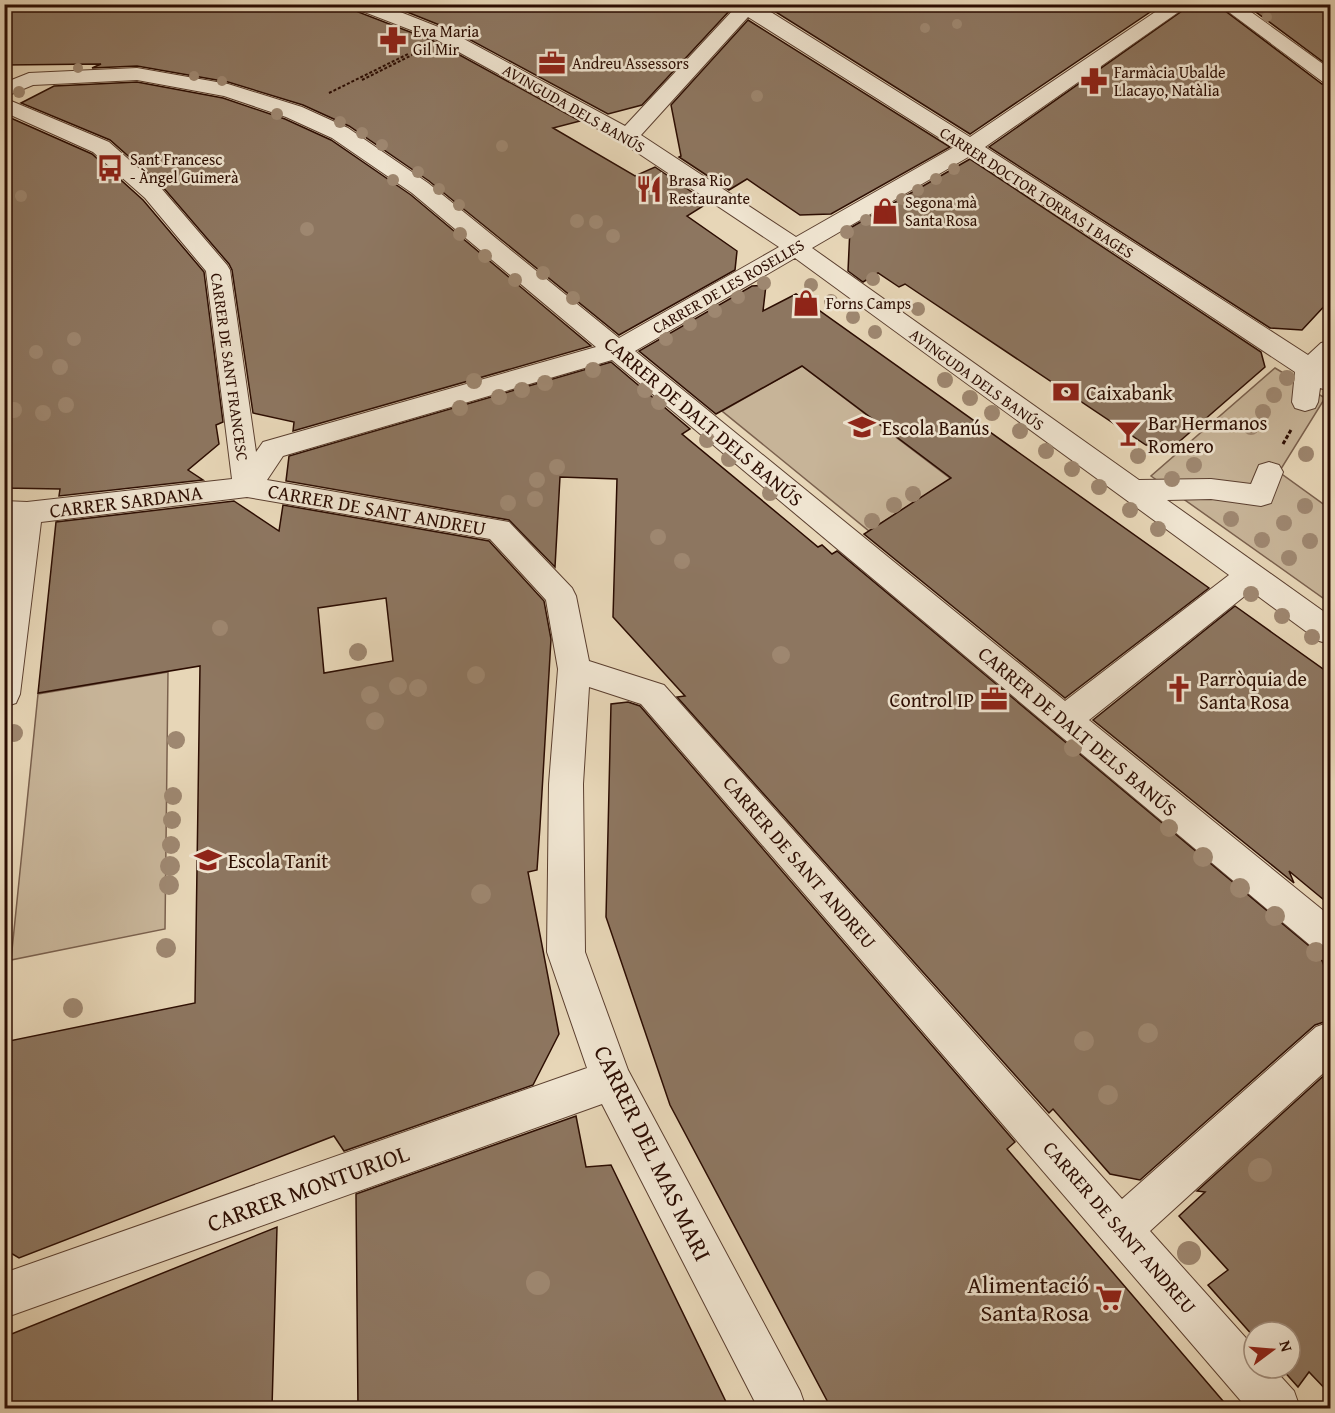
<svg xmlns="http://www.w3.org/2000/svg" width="1335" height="1413" font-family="'Gentium Book Plus',serif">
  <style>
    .green { fill: #c7b498; stroke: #7a604d; stroke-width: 1.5 }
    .building { fill: #8d7660; stroke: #2c0d02; stroke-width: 1.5; fill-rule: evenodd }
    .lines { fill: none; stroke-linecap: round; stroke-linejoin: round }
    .street-casing { stroke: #5b3f2f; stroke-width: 2 }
    .path-far1 { stroke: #2c0d02; stroke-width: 2; stroke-dasharray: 3 2; stroke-linecap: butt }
    .path { stroke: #2c0d02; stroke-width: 3; stroke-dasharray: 4 2; stroke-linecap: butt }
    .street { fill: #efe4d0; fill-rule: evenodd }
    .tree { fill: #9e8770 }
    .labels { text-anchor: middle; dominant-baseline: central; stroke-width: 5; stroke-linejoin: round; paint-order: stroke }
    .far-poi-label { font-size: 16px; fill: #2c0d02; stroke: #efe4d0; text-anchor: start }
    .far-street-label { font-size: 16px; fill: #2c0d02; stroke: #efe4d0 }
    .poi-label { font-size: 20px; fill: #2c0d02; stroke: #efe4d0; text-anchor: start }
    .street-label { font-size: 20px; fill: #2c0d02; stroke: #efe4d0 }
    .near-street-label { font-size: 24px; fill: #2c0d02; stroke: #efe4d0 }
    .near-poi-label { font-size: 24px; fill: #2c0d02; stroke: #efe4d0; text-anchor: end }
  </style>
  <rect width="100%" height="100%" fill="#e7d6b7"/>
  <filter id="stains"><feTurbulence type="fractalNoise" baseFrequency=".00333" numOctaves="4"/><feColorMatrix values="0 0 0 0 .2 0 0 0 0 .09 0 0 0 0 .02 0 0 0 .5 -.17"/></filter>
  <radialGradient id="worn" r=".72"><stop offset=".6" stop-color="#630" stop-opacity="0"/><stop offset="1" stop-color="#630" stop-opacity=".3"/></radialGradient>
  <g class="green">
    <path d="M802,366l149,113 -82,52 -147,-120z"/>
    <path d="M1275,368l50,30 -46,74 51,37v94l-179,-127z"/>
    <path d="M168,672l-3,257 -154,31 27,-266z"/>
  </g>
  <g class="building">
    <path d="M4,4h346l3,6 83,32 144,79 -27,7 82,48 20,-9 53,36 -21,13 50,35 -2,19 -116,65 -190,-154 -80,-55 -46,-21 -75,-23 -91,-16 -45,2 9,-4 -97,1z"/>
    <path d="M387,4h343l2,4 -90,97 -34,9 -156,-84z"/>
    <path d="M763,4h399l-192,130z"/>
    <path d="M1192,4h24l106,80 8,2v214l-28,30 -32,-2 -281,-181z"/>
    <path d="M1245,4h85v63z"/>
    <path d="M748,20l202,127 -119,67 -31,1 -53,-36 -18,11 -50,-33 2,-1 -10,-51z"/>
    <path d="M137,82l86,16 62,21 46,21 80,55 180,151 -298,85 1,-9 -41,-9 -21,-143 -3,-6 -67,-78 -52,-46 -89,-37 33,-17z"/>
    <path d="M4,115l88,39 51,46 61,72 19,150 -7,3 3,19 -31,26 15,10 -144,16 1,-7 -56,-1z"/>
    <path d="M970,159l291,193 4,15 -92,80 -27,-2 -241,-161 -6,3 -21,-14 -15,9 -15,-11 2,-43z"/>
    <path d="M766,285l-3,26 33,-17 413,294 -144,110 -201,-164 87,-56 -149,-112 -86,48 -77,-63 113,-65z"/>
    <path d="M611,362l79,67 -8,5 112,93 24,20 4,-2 10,9 5,-3 483,404 10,27v38l-15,5 -175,155 -30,-6 -57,-65 -4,4 -372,-416 8,-1 -72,-79 4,-138 -57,-2 -5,90 -46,-47 -223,-39 3,-25z"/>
    <path d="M234,501l45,30 4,-26 206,36 55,60 7,38 -11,187 -3,44 -9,2 31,162 -26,51 -189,66 -10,-15 -315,122 -15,-9v-207l191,-39 5,-337 -162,27 18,-171zM386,598l7,63 -69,12 -6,-65z"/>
    <path d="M1235,606l95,68v231l-41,-34 5,12 -201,-163z"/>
    <path d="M628,702l12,4 375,436 -8,7 222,259h-398l-161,-303 -64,-188 5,-213z"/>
    <path d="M1330,1070v324l-21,-22 -11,15 -17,-19h9v-36h-36v5l-46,-52 20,-15 -49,-54 26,-24 -8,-1z"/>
    <path d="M576,1116l10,51 25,-2 118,243h-371l-2,-214z"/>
    <path d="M277,1227l-5,181h-268v-71z"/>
  </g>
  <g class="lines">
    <defs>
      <g id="street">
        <path d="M352,4h28l71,28 174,94 110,-118 -3,-4h26l212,133 197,-133h23l-205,143 323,208 13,-12 9,-2v22l-4,4 4,3v21l-10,-3 -2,14 -3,6 -10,3 -10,-3 -3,-6 3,-30 -325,-216 -158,92 327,232 72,-1 40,5 8,-19 10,-3 10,3 4,7 -12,31 -10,3 -50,-7 -44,1 163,116v28l-11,-3 -68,-50 -162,129 241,196v40l-13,-5 -705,-591 -329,96 -16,24 242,42 63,66 4,8 13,65 75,24 458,514 194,-172 14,-5v45l-180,164 104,116v21h19l21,23 6,17h-53l-606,-704 -52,-17 -6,97 2,168 43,118 172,321 6,17h-48l-156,-304 -598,214v-45l583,-205 -40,-116 2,-168 9,-115 -12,-69 -56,-61 -243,-42 -206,25 -21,172 -4,9 -12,4v-136l7,-49h-7v-21l23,1 205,-23 -26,-208 -61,-73 -52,-46 -89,-40v-14l105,44 52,46 66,77 3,5 26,182 7,-10 333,-95 -184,-154 -80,-55 -46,-21 -62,-21 -87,-16 -104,5 -29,12v-14l25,-10 108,-5 91,16 74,23 46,21 80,55 191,155 160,-91 -159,-106 -183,-101 -83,-32zM748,17l206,130 -158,90 -155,-102zM795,258l434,317 -164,126 -430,-350z"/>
        <path d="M1218,4h22l90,65v15l-7,-2z"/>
      </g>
    </defs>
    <use href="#street" class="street-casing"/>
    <g class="path-far1">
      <path d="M362,80l50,-25"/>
      <path d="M329,93l79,-39"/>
    </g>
    <path class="path" d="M1283,444l8,-14"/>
    <use href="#street" class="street"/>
  </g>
  <g class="tree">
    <circle cx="1267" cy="17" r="5"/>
    <circle cx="957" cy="24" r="5"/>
    <circle cx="925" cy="28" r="5"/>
    <circle cx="78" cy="68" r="5"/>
    <circle cx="194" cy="76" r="5"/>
    <circle cx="222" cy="81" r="5"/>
    <circle cx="19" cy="92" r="6"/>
    <circle cx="757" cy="96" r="6"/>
    <circle cx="277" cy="114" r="6"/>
    <circle cx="340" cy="122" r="6"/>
    <circle cx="362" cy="133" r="6"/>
    <circle cx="382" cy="145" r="6"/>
    <circle cx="502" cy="146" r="6"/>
    <circle cx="954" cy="169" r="6"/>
    <circle cx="418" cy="172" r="6"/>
    <circle cx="936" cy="179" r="6"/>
    <circle cx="393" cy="180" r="6"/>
    <circle cx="439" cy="189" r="6"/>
    <circle cx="918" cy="190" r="6"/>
    <circle cx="21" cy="196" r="6"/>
    <circle cx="902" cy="199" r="6"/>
    <circle cx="459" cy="205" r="6"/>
    <circle cx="884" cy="210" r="6"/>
    <circle cx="866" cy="220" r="6"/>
    <circle cx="577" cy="221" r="7"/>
    <circle cx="596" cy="222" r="7"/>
    <circle cx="307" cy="229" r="7"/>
    <circle cx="847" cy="232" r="7"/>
    <circle cx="460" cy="234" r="7"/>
    <circle cx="613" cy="236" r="7"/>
    <circle cx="485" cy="256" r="7"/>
    <circle cx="543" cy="273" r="7"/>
    <circle cx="873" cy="279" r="7"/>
    <circle cx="515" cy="280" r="7"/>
    <circle cx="764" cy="283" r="7"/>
    <circle cx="811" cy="285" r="7"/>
    <circle cx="738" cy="297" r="7"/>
    <circle cx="573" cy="298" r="7"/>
    <circle cx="831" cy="301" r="7"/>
    <circle cx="918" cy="309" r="7"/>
    <circle cx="715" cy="311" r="7"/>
    <circle cx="853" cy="317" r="7"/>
    <circle cx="690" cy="324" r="7"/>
    <circle cx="875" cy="332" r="7"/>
    <circle cx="74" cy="339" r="7"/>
    <circle cx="666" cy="339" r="7"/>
    <circle cx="36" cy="352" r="7"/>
    <circle cx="60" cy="367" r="8"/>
    <circle cx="593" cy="370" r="8"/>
    <circle cx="1287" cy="378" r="8"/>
    <circle cx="945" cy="380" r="8"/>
    <circle cx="474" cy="381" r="8"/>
    <circle cx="545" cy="383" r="8"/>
    <circle cx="522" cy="390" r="8"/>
    <circle cx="645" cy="390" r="8"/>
    <circle cx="1274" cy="395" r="8"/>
    <circle cx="499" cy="397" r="8"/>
    <circle cx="970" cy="398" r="8"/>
    <circle cx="659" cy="402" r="8"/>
    <circle cx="66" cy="405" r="8"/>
    <circle cx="460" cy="408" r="8"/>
    <circle cx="14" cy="410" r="8"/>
    <circle cx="1263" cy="412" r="8"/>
    <circle cx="43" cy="413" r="8"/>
    <circle cx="992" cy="413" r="8"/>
    <circle cx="1251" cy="427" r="8"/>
    <circle cx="1020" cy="431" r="8"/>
    <circle cx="707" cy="440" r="8"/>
    <circle cx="1046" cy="451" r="8"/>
    <circle cx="1306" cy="454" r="8"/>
    <circle cx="1138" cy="456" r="8"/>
    <circle cx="729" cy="459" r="8"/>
    <circle cx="1194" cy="465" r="8"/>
    <circle cx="557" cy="467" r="8"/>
    <circle cx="1072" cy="469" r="8"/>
    <circle cx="1172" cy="479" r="8"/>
    <circle cx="537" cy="480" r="8"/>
    <circle cx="1099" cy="487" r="8"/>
    <circle cx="770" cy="493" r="8"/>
    <circle cx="913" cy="494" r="8"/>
    <circle cx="535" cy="499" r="8"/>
    <circle cx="508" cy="503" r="8"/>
    <circle cx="894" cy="505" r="8"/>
    <circle cx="1305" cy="506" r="8"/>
    <circle cx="1130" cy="510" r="8"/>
    <circle cx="1231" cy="519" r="8"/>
    <circle cx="872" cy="521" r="8"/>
    <circle cx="1284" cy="523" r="8"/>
    <circle cx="1158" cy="529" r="8"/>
    <circle cx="658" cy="537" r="8"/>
    <circle cx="1262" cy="540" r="8"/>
    <circle cx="1310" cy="541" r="8"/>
    <circle cx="1289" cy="558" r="8"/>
    <circle cx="682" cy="561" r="8"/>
    <circle cx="1251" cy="594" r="8"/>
    <circle cx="1282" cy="616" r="8"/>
    <circle cx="220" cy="628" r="8"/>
    <circle cx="1312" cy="637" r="8"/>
    <circle cx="358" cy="652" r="9"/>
    <circle cx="781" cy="655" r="9"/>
    <circle cx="476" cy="675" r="9"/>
    <circle cx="398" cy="686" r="9"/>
    <circle cx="418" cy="688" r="9"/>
    <circle cx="370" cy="695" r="9"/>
    <circle cx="375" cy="721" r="9"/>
    <circle cx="14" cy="733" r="9"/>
    <circle cx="176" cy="740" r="9"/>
    <circle cx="1073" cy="748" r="9"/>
    <circle cx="173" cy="796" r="9"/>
    <circle cx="172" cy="820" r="9"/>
    <circle cx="1169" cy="828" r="9"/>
    <circle cx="171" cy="845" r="9"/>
    <circle cx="1203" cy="857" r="10"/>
    <circle cx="170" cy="866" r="10"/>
    <circle cx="169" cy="885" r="10"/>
    <circle cx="1240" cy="888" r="10"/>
    <circle cx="481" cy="894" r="10"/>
    <circle cx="1275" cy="916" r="10"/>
    <circle cx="166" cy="948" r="10"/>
    <circle cx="1316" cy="952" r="10"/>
    <circle cx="73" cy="1008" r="10"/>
    <circle cx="1148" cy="1033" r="10"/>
    <circle cx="1084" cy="1041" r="10"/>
    <circle cx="1108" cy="1095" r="10"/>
    <circle cx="1260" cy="1170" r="12"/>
    <circle cx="1189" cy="1253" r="12"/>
    <circle cx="538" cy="1283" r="12"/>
  </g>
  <defs>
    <symbol id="pharmacy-bare" viewBox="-9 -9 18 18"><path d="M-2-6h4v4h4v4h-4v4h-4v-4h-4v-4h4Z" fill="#8f2418" stroke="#efe4d0" stroke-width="2.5" paint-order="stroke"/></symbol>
    <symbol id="office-bare" viewBox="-9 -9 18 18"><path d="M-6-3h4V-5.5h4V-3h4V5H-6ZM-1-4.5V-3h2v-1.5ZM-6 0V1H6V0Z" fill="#8f2418" stroke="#efe4d0" stroke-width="2.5" paint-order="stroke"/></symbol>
    <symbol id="bus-bare" viewBox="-9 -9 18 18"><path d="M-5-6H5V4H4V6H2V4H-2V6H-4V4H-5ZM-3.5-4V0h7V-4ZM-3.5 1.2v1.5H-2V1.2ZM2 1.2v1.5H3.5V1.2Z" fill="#8f2418" stroke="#efe4d0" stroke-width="2.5" paint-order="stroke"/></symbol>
    <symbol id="restaurant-bare" viewBox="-9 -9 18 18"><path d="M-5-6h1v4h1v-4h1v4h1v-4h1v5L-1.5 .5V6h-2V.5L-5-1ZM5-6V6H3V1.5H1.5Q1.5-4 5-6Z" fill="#8f2418" stroke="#efe4d0" stroke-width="2.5" paint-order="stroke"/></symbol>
    <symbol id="shop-bare" viewBox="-9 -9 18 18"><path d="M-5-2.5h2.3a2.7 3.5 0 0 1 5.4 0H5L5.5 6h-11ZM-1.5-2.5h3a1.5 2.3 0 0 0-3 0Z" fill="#8f2418" stroke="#efe4d0" stroke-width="2.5" paint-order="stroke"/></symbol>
    <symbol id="bank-bare" viewBox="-9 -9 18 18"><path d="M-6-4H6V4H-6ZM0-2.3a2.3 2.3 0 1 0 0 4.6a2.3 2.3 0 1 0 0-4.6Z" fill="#8f2418" stroke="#efe4d0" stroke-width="2.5" paint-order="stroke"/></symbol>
    <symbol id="school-bare" viewBox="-9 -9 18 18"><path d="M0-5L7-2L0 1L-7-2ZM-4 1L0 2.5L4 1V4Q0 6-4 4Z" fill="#8f2418" stroke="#efe4d0" stroke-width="2.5" paint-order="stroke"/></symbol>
    <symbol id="bar-bare" viewBox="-9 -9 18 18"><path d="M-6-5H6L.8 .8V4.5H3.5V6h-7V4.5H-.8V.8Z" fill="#8f2418" stroke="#efe4d0" stroke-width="2.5" paint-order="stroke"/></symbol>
    <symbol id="church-bare" viewBox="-9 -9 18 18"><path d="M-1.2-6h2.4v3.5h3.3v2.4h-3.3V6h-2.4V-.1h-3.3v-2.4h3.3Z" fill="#8f2418" stroke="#efe4d0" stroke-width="2.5" paint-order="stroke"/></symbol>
    <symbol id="supermarket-bare" viewBox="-9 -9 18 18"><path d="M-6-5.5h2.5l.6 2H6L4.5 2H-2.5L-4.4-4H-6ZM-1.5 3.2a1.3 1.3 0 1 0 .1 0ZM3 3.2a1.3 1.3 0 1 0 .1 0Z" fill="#8f2418" stroke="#efe4d0" stroke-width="2.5" paint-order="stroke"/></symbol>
  </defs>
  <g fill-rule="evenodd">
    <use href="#pharmacy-bare" x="374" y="21" width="38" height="38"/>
    <use href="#office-bare" x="533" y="44" width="38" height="38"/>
    <use href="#pharmacy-bare" x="1075" y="62" width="38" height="38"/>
    <use href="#bus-bare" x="91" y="149" width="38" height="38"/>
    <use href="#restaurant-bare" x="630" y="170" width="38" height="38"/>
    <use href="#shop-bare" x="866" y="192" width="38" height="38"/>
    <use href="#shop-bare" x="787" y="284" width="38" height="38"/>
    <use href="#bank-bare" x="1047" y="373" width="38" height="38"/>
    <use href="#school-bare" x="843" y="408" width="38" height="38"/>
    <use href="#bar-bare" x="1109" y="414" width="38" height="38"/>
    <use href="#church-bare" x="1160" y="670" width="38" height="38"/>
    <use href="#office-bare" x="975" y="680" width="38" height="38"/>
    <use href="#school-bare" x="189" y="841" width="38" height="38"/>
    <use href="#supermarket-bare" x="1090" y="1279" width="38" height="38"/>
  </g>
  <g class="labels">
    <g class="far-poi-label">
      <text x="413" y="31">Eva Maria<tspan x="413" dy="18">Gil Mir</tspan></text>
      <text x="572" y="63">Andreu Assessors</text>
      <text x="1114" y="72">Farmàcia Ubalde<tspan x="1114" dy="18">Llacayo, Natàlia</tspan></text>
      <text x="130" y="159">Sant Francesc<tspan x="130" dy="18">- Àngel Guimerà</tspan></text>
      <text x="669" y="180">Brasa Rio<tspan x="669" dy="18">Restaurante</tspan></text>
      <text x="905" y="202">Segona mà<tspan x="905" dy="18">Santa Rosa</tspan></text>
      <text x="826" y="303">Forns Camps</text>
    </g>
    <g class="far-street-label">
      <text transform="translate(574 108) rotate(30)">AVINGUDA DELS BANÚS</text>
      <text transform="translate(1037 192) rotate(33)">CARRER DOCTOR TORRAS I BAGES</text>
      <text transform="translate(728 286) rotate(-30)">CARRER DE LES ROSELLES</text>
      <text transform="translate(230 367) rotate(82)">CARRER DE SANT FRANCESC</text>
      <text transform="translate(977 379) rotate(36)">AVINGUDA DELS BANÚS</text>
    </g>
    <g class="poi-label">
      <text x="1086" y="392">Caixabank</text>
      <text x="1148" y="422">Bar Hermanos<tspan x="1148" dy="23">Romero</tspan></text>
      <text x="882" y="427">Escola Banús</text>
      <text x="1199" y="678">Parròquia de<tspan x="1199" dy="23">Santa Rosa</tspan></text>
      <text x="974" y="699" text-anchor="end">Control IP</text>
      <text x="228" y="860">Escola Tanit</text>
    </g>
    <g class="street-label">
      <text transform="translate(704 421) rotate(40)">CARRER DE DALT DELS BANÚS</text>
      <text transform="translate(126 501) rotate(-7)">CARRER SARDANA</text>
      <text transform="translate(377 509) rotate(10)">CARRER DE SANT ANDREU</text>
      <text transform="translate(1078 731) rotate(40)">CARRER DE DALT DELS BANÚS</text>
      <text transform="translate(800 862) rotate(49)">CARRER DE SANT ANDREU</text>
      <text transform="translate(1120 1227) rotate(49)">CARRER DE SANT ANDREU</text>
    </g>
    <g class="near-street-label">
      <text transform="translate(653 1153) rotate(64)">CARRER DEL MAS MARI</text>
      <text transform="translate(308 1188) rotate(-20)">CARRER MONTURIOL</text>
    </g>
    <g class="near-poi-label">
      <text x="1089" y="1284">Alimentació<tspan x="1089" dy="28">Santa Rosa</tspan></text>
    </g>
  </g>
  <rect width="1335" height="1413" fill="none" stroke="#e7d6b7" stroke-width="24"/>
  <rect x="6" y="6" width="1323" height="1401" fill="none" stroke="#2c0d02" stroke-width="3"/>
  <rect x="12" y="12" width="1311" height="1389" fill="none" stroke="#2c0d02" stroke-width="1.5"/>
  <g transform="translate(1272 1350) rotate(74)"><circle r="28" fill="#efe4d0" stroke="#a18e7e" stroke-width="1.5"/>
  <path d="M0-4.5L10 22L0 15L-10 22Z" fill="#8f2418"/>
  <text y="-9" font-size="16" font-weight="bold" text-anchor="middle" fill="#2c0d02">N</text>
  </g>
  <rect width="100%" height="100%" filter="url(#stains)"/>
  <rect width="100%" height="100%" fill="url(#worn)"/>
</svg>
